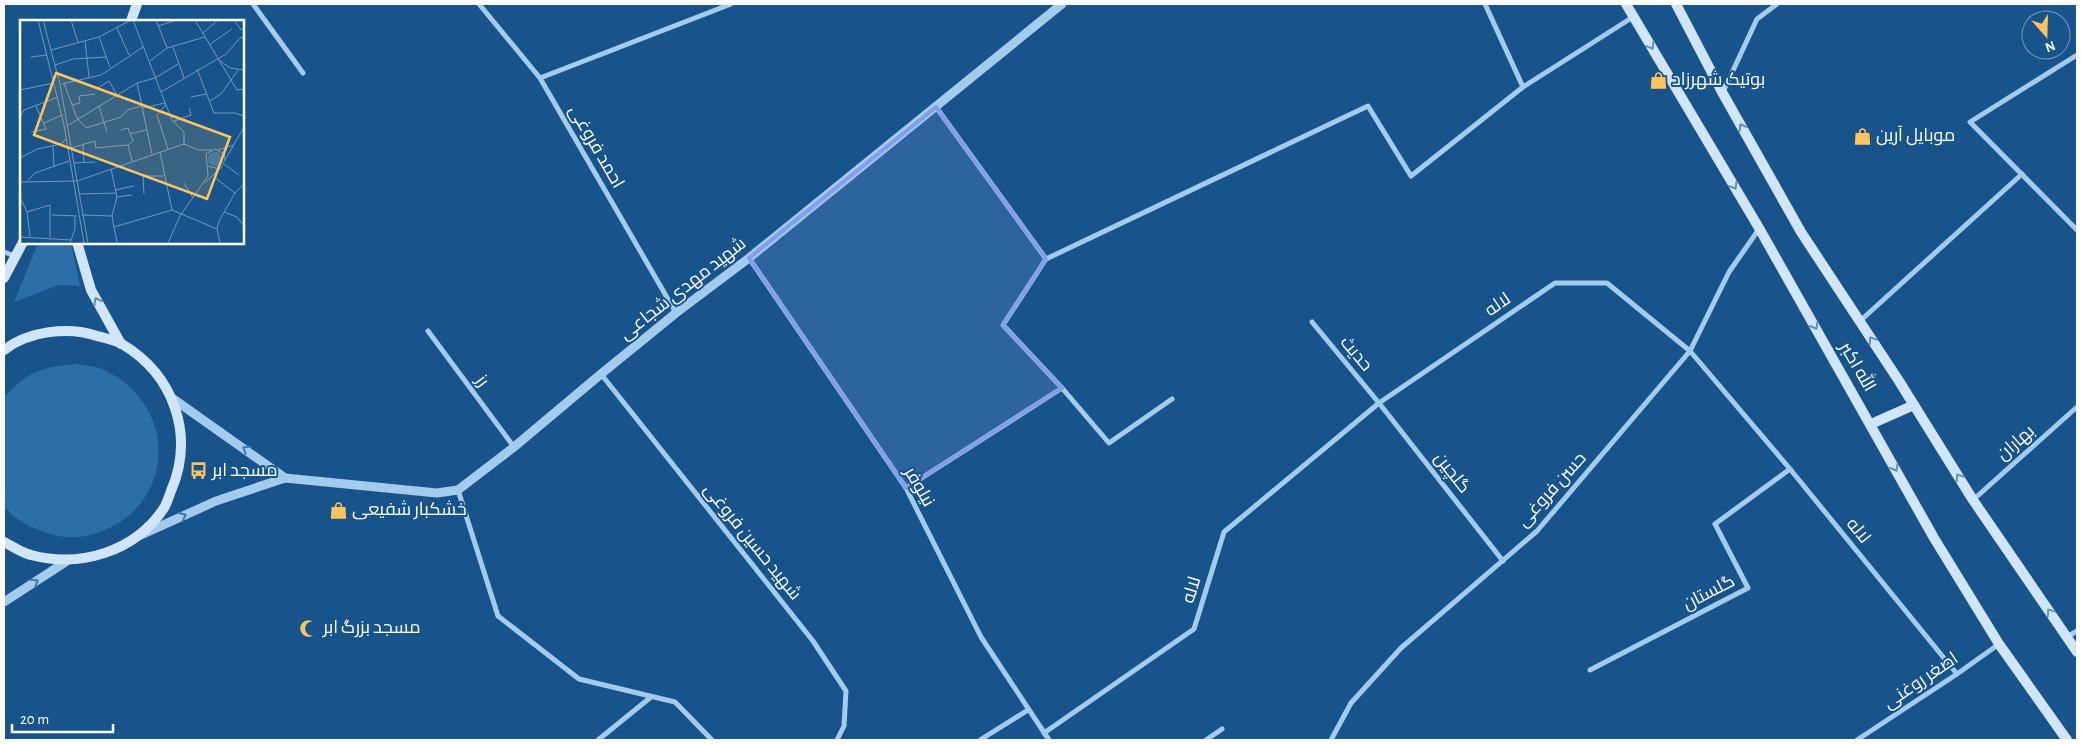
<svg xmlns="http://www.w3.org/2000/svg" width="2081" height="744" font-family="'Alegreya Sans',Cairo,sans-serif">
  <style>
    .green { fill: #2b6ea9 }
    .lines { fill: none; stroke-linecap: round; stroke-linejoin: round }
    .minor { stroke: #a3cbee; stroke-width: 5 }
    .tertiary { stroke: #a3cbee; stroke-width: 9 }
    .secondary { stroke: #d0e5fa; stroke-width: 10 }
    .oneway { stroke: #628eb7 }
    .oneway2 { stroke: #4278a9 }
    .marked { fill: #839eea; fill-opacity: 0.2; stroke: #839eea; stroke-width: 4; stroke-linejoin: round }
    .labels { text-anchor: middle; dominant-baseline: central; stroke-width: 4; stroke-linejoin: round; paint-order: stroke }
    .poi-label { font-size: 18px; fill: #fff; stroke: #18548b; text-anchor: start }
    .street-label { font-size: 18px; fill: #fff; stroke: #18548b }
    .inset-road { fill: none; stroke: #7498b9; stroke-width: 1 }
    .view { fill: #ffc35f; fill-opacity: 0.15; stroke: #ffc35f; stroke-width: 2.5 }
    .inset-edge { fill: none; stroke: #fff; stroke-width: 2.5 }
  </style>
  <rect width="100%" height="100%" fill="#18548b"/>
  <g class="green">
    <path d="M38,243h33l9,43 -21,-1 -45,17z"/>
    <path d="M77,364c9,2 21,2 29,7 72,35 70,133 -6,161 -19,7 -37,7 -56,0 -14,-5 -31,-13 -40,-26v-109c26,-26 36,-30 73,-33z"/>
  </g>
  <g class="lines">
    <g class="minor">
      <path d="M253,4l50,69"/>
      <path d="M479,4l61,74 136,235"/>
      <path d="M1485,4l38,83"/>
      <path d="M2077,55l-107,67 107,108"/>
      <path d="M540,78l191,-74"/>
      <path d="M1723,92l34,-73 20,-15"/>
      <path d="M936,107l110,152 322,-153 43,70 112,-89 110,-70"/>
      <path d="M4,252l11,4"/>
      <path d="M749,258l157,230 75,149 68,103"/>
      <path d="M1046,259l-43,66 59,63 47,55 63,-44"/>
      <path d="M1860,321l162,-147"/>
      <path d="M1312,322l67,81 124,158"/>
      <path d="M428,331l86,116"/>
      <path d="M601,374l212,267 33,50 -2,35 -7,14"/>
      <path d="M906,488l156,-100"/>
      <path d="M458,490l40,126 81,63 96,23 37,38"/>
      <path d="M1973,500l104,-93"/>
      <path d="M2067,637l10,-6"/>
      <path d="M1590,670l158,-82 -33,-64 75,-55"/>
      <path d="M1044,733l150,-104 30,-97 155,-129 176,-120h52l83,68 100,118 167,205"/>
      <path d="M598,740l53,-43"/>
      <path d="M980,740l48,-30"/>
      <path d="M1206,740l16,-11"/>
      <path d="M1331,740l20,-37 50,-55 136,-117 153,-180 39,-79 30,-43"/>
      <path d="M1857,740l100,-66 42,-30"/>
    </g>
    <g class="tertiary">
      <path d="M172,398l113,80"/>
      <path d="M141,535l75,-34 69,-23 152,15 21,-3 56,-43 87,-73 75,-61 73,-55 313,-254"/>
      <path d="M4,602l63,-41"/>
    </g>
    <g class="secondary">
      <path d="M1626,4l133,224 175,310 65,106 68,96"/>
      <path d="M1676,4l46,88 79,140 98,149 74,119 104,152"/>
      <path d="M131,21l6,-17"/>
      <path d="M77,242l14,48 30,54"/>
      <path d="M4,278l19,-36"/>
      <path d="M4,350c24,-19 65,-24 93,-14 8,2 18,4 25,8 52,31 73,91 49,147 -2,5 -4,12 -7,17 -29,44 -84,60 -133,47 -9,-2 -19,-9 -27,-13"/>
      <path d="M1871,424l43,-19"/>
    </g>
  </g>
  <defs><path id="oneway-chevron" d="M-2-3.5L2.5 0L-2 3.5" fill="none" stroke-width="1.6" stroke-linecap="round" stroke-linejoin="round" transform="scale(1.25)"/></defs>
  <g class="oneway">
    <use href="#oneway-chevron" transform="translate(1651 46) rotate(59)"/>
    <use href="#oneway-chevron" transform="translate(1742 127) rotate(-119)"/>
    <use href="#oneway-chevron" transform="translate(1734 186) rotate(59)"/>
    <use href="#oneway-chevron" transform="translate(97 301) rotate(-119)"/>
    <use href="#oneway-chevron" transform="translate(1815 326) rotate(60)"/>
    <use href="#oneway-chevron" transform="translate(1872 340) rotate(-123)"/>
    <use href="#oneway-chevron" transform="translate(1895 468) rotate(61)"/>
    <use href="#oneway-chevron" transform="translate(1959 477) rotate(-122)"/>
    <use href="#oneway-chevron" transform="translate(2050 612) rotate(-124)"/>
  </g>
  <g class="oneway2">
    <use href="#oneway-chevron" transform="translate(246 449) rotate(-145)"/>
    <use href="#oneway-chevron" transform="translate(183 516) rotate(-25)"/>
    <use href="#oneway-chevron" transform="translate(35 582) rotate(-33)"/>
  </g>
  <path class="marked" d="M936,107l110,152 -43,66 59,63 -156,100 -157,-230z"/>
  <defs>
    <symbol id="shop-bare" viewBox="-9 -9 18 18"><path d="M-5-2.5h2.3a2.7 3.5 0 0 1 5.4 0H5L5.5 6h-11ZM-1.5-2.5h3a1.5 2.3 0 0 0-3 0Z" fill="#ffc35f" stroke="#18548b" stroke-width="2.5" paint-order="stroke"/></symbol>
    <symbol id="bus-bare" viewBox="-9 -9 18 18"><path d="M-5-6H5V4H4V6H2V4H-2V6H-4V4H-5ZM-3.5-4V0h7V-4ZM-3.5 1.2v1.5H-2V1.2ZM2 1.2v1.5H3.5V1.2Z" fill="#ffc35f" stroke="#18548b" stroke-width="2.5" paint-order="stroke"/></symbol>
    <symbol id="mosque-bare" viewBox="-9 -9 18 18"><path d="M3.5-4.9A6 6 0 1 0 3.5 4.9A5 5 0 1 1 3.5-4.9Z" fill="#ffc35f" stroke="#18548b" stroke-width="2.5" paint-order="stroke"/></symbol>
  </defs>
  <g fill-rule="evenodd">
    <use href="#shop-bare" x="1646" y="68" width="25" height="25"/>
    <use href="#shop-bare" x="1850" y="124" width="25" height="25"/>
    <use href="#bus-bare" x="186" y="458" width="25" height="25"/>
    <use href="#shop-bare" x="326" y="498" width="25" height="25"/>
    <use href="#mosque-bare" x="296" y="616" width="25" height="25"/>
  </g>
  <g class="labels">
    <g class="poi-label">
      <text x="1672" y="80">بوتیک شهرزاد</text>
      <text x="1876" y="136">موبایل آرین</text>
      <text x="212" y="471">مسجد ابر</text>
      <text x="352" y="510">خشکبار شفیعی</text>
      <text x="323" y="628">مسجد بزرگ ابر</text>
    </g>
    <g class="street-label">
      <text transform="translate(596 147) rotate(60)">احمد فروغی</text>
      <text transform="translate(683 289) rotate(-38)">شهید مهدی شجاعی</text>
      <text transform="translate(1498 305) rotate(-34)">لاله</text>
      <text transform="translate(1356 354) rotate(50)">حدیث</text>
      <text transform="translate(1857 367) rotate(60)">الله اکبر</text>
      <text transform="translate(482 381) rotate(53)">رز</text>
      <text transform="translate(2016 443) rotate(-41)">بهاران</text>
      <text transform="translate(1452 473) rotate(52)">گلچین</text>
      <text transform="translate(919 487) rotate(60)">نیلوفر</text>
      <text transform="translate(1552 490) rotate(-48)">حسن فروغی</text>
      <text transform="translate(1858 531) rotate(51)">لاله</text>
      <text transform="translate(752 542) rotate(51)">شهید حسین فروغی</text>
      <text transform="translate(1192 590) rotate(-73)">لاله</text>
      <text transform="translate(1709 593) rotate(-27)">گلستان</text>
      <text transform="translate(1921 681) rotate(-34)">اصغر روغنی</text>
    </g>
  </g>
  <g transform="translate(20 20)">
    <rect width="224" height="224" fill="#18548b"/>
    <path d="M188 139a7 7 0 1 1 14 0a7 7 0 1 1-14 0Z" fill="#2b6ea9"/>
    <path class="inset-road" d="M18,0l26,105 20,118M23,0l17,64 28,159M51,0l7,22M113,0l33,85 -9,10 11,34M136,0l11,28M175,0l42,70 7,-1M214,0l7,10 3,-2M138,6l19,-6M97,8l12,27M183,13l15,-13M79,17l11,30M65,21l4,36M189,25l23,-16M153,27l11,31M31,30l48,-13 32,-17M11,37l16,-2M199,40l11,8 14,2M130,41l17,-13 38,-11M35,45l18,-6 33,-2M177,49l17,44h21l9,3M44,63l13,35 9,10 35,-11 6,-7 15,-4M117,63l15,71M42,64l39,-9 42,-28M78,68l11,-7 9,16M0,70l34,-7M141,72l65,-38 15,-17 3,2M171,77l16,-3M190,81l12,-8 16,-23M52,85l8,-2 -1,-7 16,-2M146,85l6,15 12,12v12M79,86l8,26M123,88l22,-5M0,97l4,-7 34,-13M154,101l17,-6 -2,-7M24,103l18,-8M47,106l70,-43 18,-5 23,-14M101,110l7,-2 5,13 -5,4M11,112l15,-3 -10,-23M110,114l16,-4M63,125l1,17M33,126l1,21M51,128l24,-7 1,7 32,-3 4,16M198,130l16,-5M140,132l12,58 45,19M0,138l17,-9 24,-5 5,-5M205,140l19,-33M54,143l21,-1M204,144l15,11M91,149l6,28 -5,19 5,27M194,157l21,16M8,160l7,-7 34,-12M0,162l57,-1 107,-37 14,6h14M164,163l9,15M185,163l14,-14M95,170l19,-4M59,174l37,-1M124,174l-1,-18h21M0,177l7,15 3,24M97,177l15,-2M7,192l23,-7v32M204,192l13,5 7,9M32,195l25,1M62,195l30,1M94,207l58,-17M0,217l51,3M50,223l5,-14v-13M148,223l12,-27 28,-40 -2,-22 9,-5 9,5 1,6 -5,9 -13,-3M200,223l-3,-14 2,-8 16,-28 9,-9"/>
    <path class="view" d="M36,53l174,64 -23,62 -173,-64z"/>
    <rect width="224" height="224" class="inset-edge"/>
  </g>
  <rect width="2081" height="744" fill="none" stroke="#ffffff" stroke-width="10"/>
  <g transform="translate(2046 35) rotate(160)"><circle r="24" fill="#18548b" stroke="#7498b9"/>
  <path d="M0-4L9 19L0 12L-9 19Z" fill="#ffc35f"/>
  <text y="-8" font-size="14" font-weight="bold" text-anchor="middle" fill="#ffffff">N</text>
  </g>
  <path d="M12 724v8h101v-8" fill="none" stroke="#ffffff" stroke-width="2.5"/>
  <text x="20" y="724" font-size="15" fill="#ffffff" stroke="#18548b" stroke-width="4" paint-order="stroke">20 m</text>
</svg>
